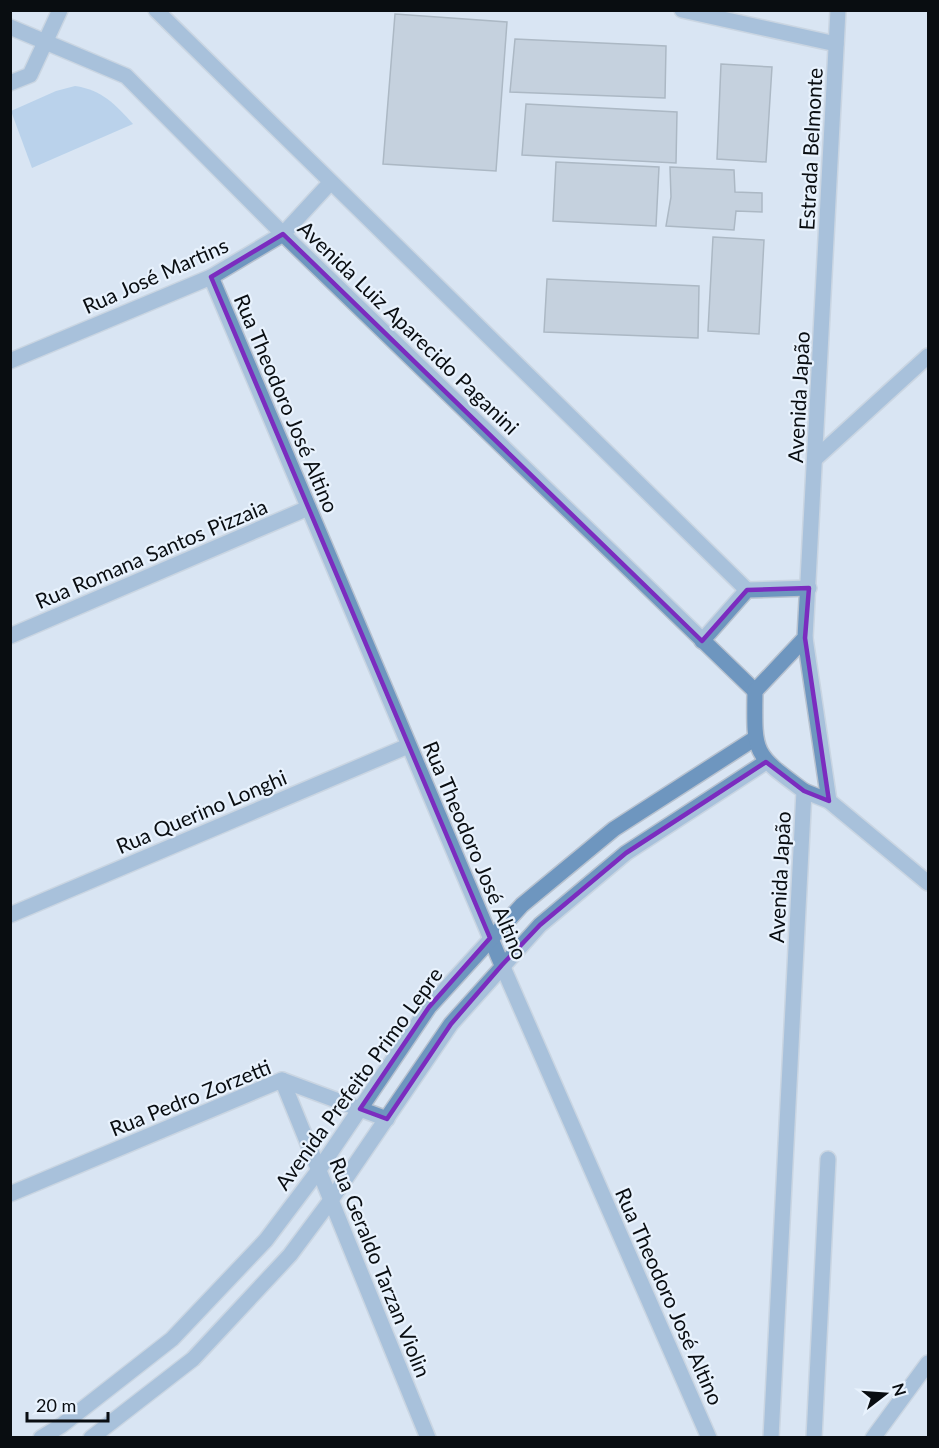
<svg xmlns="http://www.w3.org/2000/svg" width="939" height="1448" font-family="Lato,sans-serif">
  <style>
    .green { fill: #95bbe2 }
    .building { fill: #adb9c6; stroke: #75818d; stroke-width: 1.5 }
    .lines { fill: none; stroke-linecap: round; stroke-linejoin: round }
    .minor-casing { stroke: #b8c2cf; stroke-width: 18 }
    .minor { stroke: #6e96bf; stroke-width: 15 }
    .marked { fill: none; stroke: #7b2cbf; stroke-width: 4.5; stroke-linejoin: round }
    .labels { text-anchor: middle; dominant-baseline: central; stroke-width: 4.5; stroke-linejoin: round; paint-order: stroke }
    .street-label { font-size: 21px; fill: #090d11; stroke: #e8f2fd }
  </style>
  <rect width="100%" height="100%" fill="#d9e5f3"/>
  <path class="green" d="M75,86c27,4 40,18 58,38l-101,44 -21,-57 45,-20z"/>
  <g class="building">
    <path d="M395,14l112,8 -11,149 -113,-7z"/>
    <path d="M515,39l151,7 -1,52 -155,-6z"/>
    <path d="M721,64l51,3 -6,95 -49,-3z"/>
    <path d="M526,104l151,8 -1,51 -154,-8z"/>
    <path d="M556,162l103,5 -3,59 -103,-5z"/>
    <path d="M670,167l64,3 1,22 27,1v19l-26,-1 -2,19 -68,-4 5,-29z"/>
    <path d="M713,237l51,3 -5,94 -51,-3z"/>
    <path d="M547,279l152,7 -1,52 -154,-6z"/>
  </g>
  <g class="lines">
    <defs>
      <g id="minor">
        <path d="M156,10l591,580"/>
        <path d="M682,10l154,34"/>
        <path d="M10,27l116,49 157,158 472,457"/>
        <path d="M10,83l20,-8 30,-65"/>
        <path d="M211,277l291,688 207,473"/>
        <path d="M10,361l201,-84 72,-43 47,-51"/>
        <path d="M816,458l112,-102"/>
        <path d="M10,636l298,-128"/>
        <path d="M805,638l24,163"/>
        <path d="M702,641l45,-51 62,-2"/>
        <path d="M804,791l25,10 99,82"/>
        <path d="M10,915l398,-169"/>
        <path d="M282,1080l146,358"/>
        <path d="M10,1194l272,-114 105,39"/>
        <path d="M41,1438l21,-13 110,-86 94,-99 52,-69 111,-164 93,-102 92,-76 140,-90"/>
        <path d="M91,1438l102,-79 97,-104 41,-55 120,-176 89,-99 86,-72 140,-91"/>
        <path d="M771,1438l33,-647c-51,-38 -50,-36 -49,-100l50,-53 33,-628"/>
        <path d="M814,1438l14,-279"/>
        <path d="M873,1438l55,-75"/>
      </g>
    </defs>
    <use href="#minor" class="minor-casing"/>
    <use href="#minor" class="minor"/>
  </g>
  <path d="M0 0H939V1448H0ZM283,234l419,407 45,-51 62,-2 -4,50 24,163 -25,-10 -38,-29 -140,91 -86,72 -38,40 -51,59 -64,95 -27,-10 69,-102 61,-69 -279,-661z" fill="#d9e5f3" fill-opacity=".55" fill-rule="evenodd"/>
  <path class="marked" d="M283,234l419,407 45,-51 62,-2 -4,50 24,163 -25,-10 -38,-29 -140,91 -86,72 -38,40 -51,59 -64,95 -27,-10 69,-102 61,-69 -279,-661z"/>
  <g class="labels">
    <g class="street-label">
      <text transform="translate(810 149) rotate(-87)">Estrada Belmonte</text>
      <text transform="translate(155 275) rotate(-24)">Rua José Martins</text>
      <text transform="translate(409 327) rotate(44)">Avenida Luiz Aparecido Paganini</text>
      <text transform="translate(798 397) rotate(-87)">Avenida Japão</text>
      <text transform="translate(287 403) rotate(67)">Rua Theodoro José Altino</text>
      <text transform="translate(151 553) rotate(-23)">Rua Romana Santos Pizzaia</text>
      <text transform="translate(201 811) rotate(-23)">Rua Querino Longhi</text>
      <text transform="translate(476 850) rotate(67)">Rua Theodoro José Altino</text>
      <text transform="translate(779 877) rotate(-87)">Avenida Japão</text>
      <text transform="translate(358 1078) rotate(-54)">Avenida Prefeito Primo Lepre</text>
      <text transform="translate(190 1097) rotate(-22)">Rua Pedro Zorzetti</text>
      <text transform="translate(381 1267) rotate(68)">Rua Geraldo Tarzan Violin</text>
      <text transform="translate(670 1296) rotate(66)">Rua Theodoro José Altino</text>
    </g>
  </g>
  <rect width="939" height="1448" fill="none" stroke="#090d11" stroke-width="24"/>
  <g transform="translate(885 1394) rotate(73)" stroke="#e8f2fd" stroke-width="4.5" paint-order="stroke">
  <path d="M0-4.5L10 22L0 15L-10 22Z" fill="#090d11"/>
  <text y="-9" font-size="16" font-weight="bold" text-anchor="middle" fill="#090d11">N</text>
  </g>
  <path d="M27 1412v9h81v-9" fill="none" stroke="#090d11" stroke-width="3"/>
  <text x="36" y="1412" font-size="18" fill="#090d11" stroke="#e8f2fd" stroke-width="4.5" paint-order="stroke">20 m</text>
</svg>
